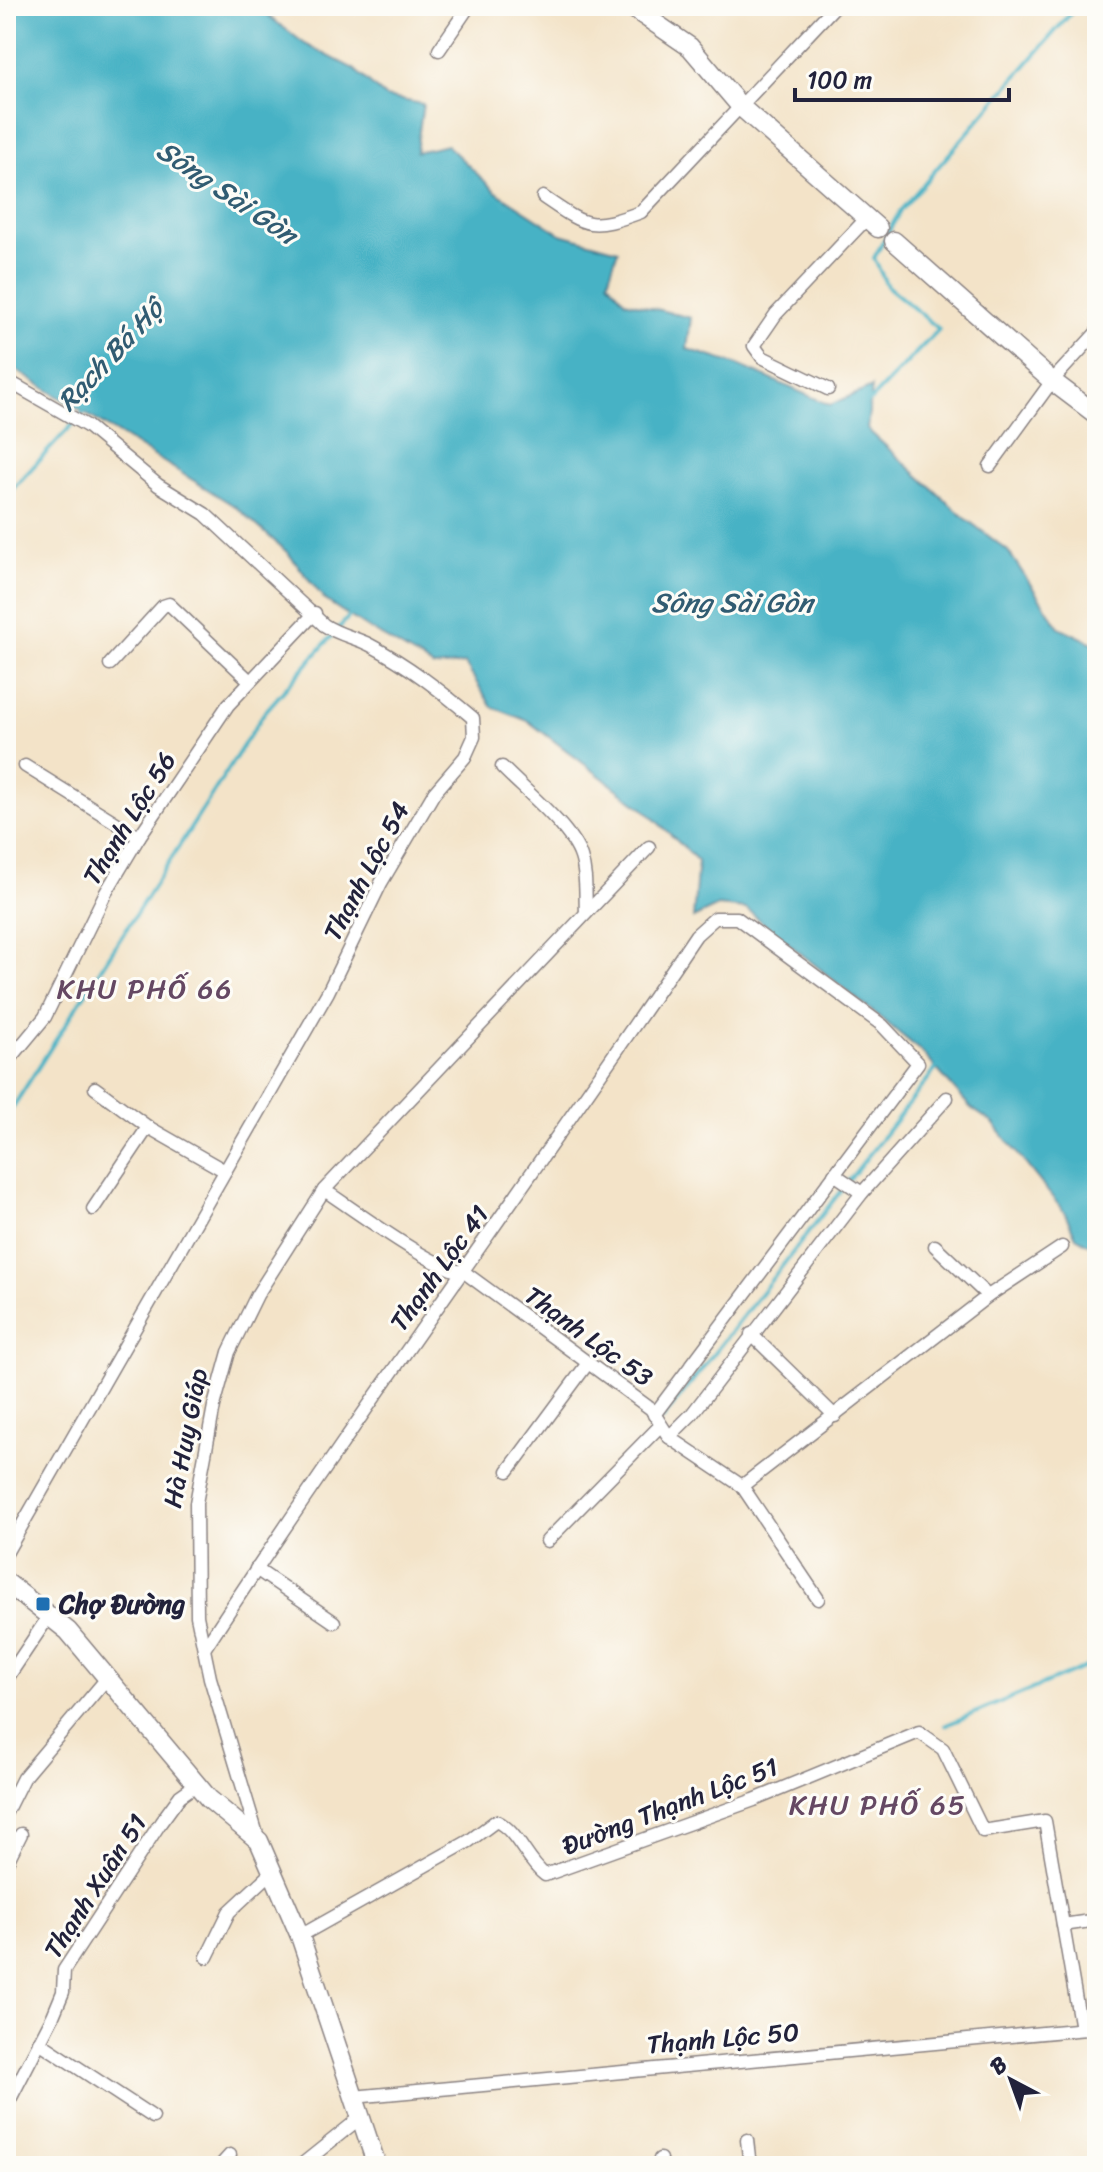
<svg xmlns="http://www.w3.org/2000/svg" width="1103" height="2172" font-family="Sriracha,sans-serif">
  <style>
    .water { fill: #47b2c5; stroke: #346a80; stroke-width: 2 }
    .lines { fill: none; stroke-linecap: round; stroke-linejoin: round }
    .stream { stroke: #47b2c5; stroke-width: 4 }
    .street-casing { stroke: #8a8282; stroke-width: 15 }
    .secondary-casing { stroke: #8a8282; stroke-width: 21 }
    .street { stroke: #fff; stroke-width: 12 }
    .secondary { stroke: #fff; stroke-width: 18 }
    .poi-dot { fill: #1f6fb2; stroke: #fdfcf7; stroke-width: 3 }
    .labels { text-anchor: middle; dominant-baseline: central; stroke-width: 6; stroke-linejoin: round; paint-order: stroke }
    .street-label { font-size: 26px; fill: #22223b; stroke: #fdfcf7 }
    .poi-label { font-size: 26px; font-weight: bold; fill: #22223b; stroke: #fdfcf7; text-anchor: start }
    .water-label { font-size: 28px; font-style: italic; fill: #315c72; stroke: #fdfcf7 }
    .neighbourhood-label { font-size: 28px; letter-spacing: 2px; fill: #654863; stroke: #fdfcf7 }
  </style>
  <rect width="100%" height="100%" fill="#fdfcf7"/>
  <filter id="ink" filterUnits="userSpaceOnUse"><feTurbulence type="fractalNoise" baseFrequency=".0125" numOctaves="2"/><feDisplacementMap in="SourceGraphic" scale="16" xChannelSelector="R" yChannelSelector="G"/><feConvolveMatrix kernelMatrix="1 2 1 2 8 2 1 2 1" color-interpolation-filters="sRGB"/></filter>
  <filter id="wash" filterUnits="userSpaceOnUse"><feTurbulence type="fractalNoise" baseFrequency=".006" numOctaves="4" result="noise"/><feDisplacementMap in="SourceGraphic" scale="32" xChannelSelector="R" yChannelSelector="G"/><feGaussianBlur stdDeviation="1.8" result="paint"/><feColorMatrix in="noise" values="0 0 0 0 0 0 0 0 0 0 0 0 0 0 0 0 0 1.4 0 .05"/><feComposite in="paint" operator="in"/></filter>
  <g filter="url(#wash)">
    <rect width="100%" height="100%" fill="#f3e3c8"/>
    <path class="water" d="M6,6h243l17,8 39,30 49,25 31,28 38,7 -7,48 31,-7 49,47 65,42 57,16 -10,31 17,20 66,17 -4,31 51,16 92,40 42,-18 -5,42 98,89 43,33 51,76 38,18v604l-21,-12 -11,-24 -72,-90 -22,-15 -51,-58 -174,-141 -28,-3 -25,12 5,-57 -52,-50 -118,-90 -36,-14 -27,-43 -31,3 -71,-42 -38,-25 -37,-47 -52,-46 -230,-143z"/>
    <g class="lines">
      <g class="stream">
        <path d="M868,403l71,-74 -52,-43 -13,-28 26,-47 177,-205"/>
        <path d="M6,496l80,-86"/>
        <path d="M6,1118l258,-405 88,-100"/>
        <path d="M662,1420l277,-355"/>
        <path d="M946,1725l151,-63"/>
      </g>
    </g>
  </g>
  <g filter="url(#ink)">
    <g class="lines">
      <defs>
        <g id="street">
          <path d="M439,50l30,-44"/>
          <path d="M543,197c44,30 46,34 98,15l194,-206"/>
          <path d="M6,380l81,46 71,59 47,29 119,111c15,10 30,12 46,20 38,20 70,45 103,73l1,19 -9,20 -31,36 -53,90 -53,109 -322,561"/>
          <path d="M828,389l-66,-32 -8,-11 22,-32 91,-96"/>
          <path d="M990,466l62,-85 45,-49"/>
          <path d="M110,664l53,-58 6,-2 81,77"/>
          <path d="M25,766l114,71"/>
          <path d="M502,767c22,23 69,60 79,90 6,18 4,37 5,56"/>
          <path d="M6,1064l39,-47 60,-123 34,-57 89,-132 87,-92"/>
          <path d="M95,1088l53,39 77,44"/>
          <path d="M834,1174l28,19"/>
          <path d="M324,1190c28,18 112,81 140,82l187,137 18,28 73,49 76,113"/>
          <path d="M93,1209l55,-82"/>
          <path d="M935,1246l53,50 74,-49"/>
          <path d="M751,1334l84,82"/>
          <path d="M669,1437l23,-23 170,-221 85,-95"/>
          <path d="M508,1471l80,-108"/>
          <path d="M742,1486l246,-190"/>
          <path d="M547,1541l113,-115"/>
          <path d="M256,1569l78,53"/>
          <path d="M204,1649c158,-242 330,-474 492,-714l19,-17h22l145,107 36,38 -264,352"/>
          <path d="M6,1680l43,-64"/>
          <path d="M6,1812l17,-34 85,-101"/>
          <path d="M258,1838l-48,-160 -13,-62 -1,-113 18,-97 15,-54 28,-57 67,-105 325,-343"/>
          <path d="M6,1864l15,-30"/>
          <path d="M1063,1925l34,-5"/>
          <path d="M300,1936l169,-95 27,-20c22,10 30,40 49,54l209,-75 165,-68 24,17 40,82 62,-10 36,208"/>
          <path d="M207,1957l22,-45 43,-40"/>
          <path d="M39,2042l114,75"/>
          <path d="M353,2097l744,-69"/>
          <path d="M6,2107l47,-91 10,-24 1,-22 97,-148 19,-26 17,-12"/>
          <path d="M747,2140l3,26"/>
          <path d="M660,2159l1,7"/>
          <path d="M220,2166l10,-11"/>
          <path d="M300,2166l60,-48"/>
        </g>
        <g id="secondary">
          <path d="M630,6l60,41 51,60 137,121"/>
          <path d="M894,241l158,140 45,34"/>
          <path d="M6,1582l62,49 141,168 50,42 41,95 77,230"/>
        </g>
      </defs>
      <use href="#street" class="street-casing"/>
      <use href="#secondary" class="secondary-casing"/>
      <use href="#street" class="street"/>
      <use href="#secondary" class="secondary"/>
    </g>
  </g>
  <rect class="poi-dot" x="35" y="1596" width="16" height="16" rx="4"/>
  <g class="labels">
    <g class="street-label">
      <text transform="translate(129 818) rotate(-58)">Thạnh Lộc 56</text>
      <text transform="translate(366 871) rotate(-62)">Thạnh Lộc 54</text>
      <text transform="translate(439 1268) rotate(-54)">Thạnh Lộc 41</text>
      <text transform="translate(589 1336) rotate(36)">Thạnh Lộc 53</text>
      <text transform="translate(185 1438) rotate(-79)">Hà Huy Giáp</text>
      <text transform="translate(670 1806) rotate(-21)">Đường Thạnh Lộc 51</text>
      <text transform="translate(95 1886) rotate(-57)">Thạnh Xuân 51</text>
      <text transform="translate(723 2038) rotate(-5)">Thạnh Lộc 50</text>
    </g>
    <g class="poi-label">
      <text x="59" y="1604">Chợ Đường</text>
    </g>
    <g class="water-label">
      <text transform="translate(227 192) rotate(34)">Sông Sài Gòn</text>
      <text transform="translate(110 355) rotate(-47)">Rạch Bá Hộ</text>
      <text x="732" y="602">Sông Sài Gòn</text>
    </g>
    <g class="neighbourhood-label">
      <text x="145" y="988">KHU PHỐ 66</text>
      <text x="878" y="1804">KHU PHỐ 65</text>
    </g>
  </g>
  <rect width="1103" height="2172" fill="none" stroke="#fdfcf7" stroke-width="32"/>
  <g transform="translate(1011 2080) rotate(319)" stroke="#fdfcf7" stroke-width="6" paint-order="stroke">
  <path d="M0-6L14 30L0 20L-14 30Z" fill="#22223b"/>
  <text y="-12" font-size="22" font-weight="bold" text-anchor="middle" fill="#22223b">B</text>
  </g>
  <path d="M795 88v12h214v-12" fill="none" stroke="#22223b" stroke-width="4"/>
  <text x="807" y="88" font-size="24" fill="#22223b" stroke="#fdfcf7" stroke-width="6" paint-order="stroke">100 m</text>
</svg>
